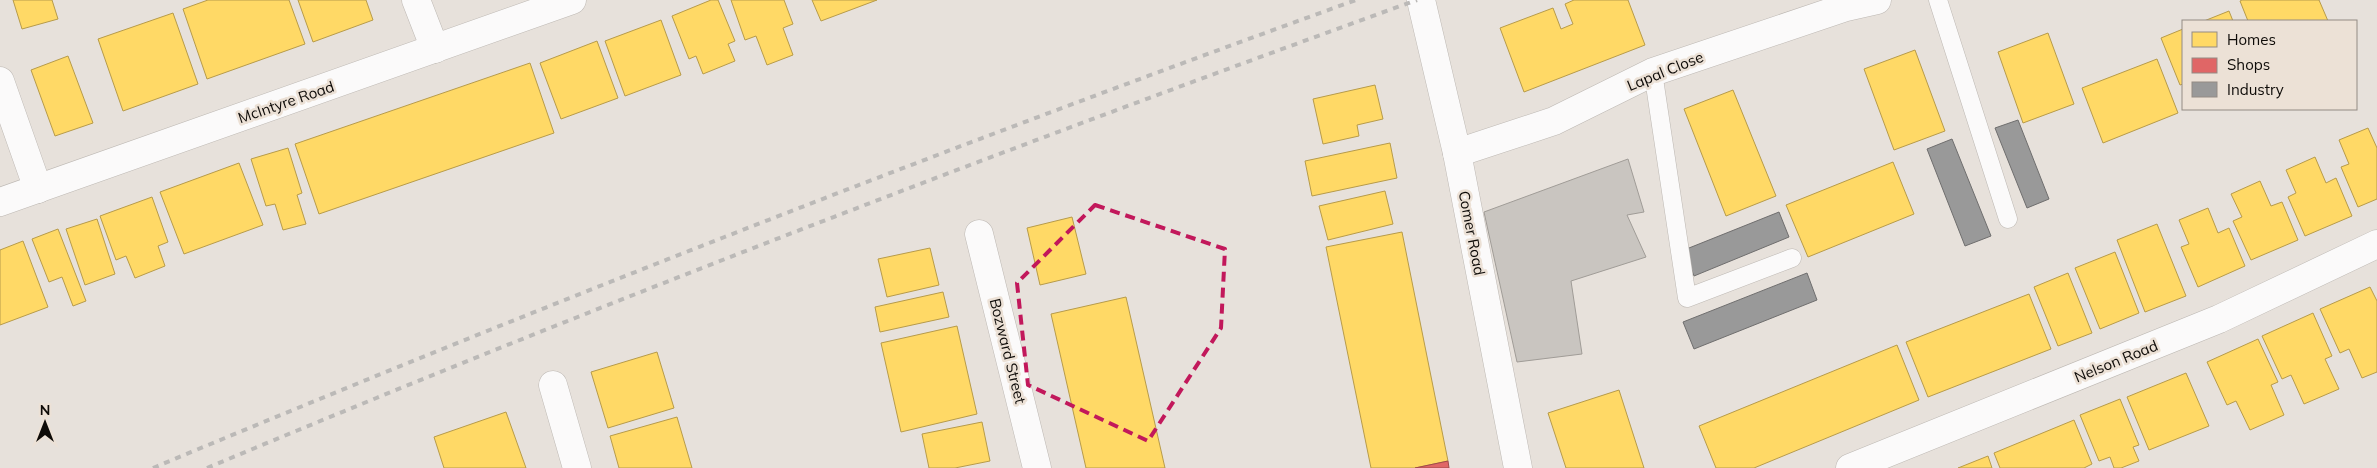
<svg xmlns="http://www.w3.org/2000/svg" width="2377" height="468" font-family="Mulish,sans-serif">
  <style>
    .homes { fill: #ffd966; stroke: #b79b4a }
    .shops { fill: #e06666; stroke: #a14b4a }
    .industry { fill: #999; stroke: #6f6e6e }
    .building { fill: #c9c5c0; stroke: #a09c97 }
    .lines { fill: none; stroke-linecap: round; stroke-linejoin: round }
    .service-casing { stroke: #bdb8b3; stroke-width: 19 }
    .minor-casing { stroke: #bdb8b3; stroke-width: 29 }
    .tertiary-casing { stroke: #bdb8b3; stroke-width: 29 }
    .service { stroke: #fbfafa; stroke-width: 18 }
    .minor { stroke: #fbfafa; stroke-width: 28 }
    .tertiary { stroke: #fbfafa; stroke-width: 28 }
    .rail { stroke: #bbb9b7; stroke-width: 4; stroke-dasharray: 6 6; stroke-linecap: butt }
    .marked { fill: none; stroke: #c2185b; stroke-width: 4; stroke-dasharray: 10 6; stroke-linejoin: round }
    .labels { text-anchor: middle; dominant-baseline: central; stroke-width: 5; stroke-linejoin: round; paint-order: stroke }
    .street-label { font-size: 15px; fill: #0e0b08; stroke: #ece1d6 }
  </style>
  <rect width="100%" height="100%" fill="#e7e1db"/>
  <g class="homes">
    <path d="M13,0h39l6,19 -36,10z"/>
    <path d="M208,0h81l16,44 -98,35 -24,-70z"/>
    <path d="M298,0h68l7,20 -60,22z"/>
    <path d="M711,0h7l17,41 -7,3 7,17 -32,13 -7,-18 -7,3 -17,-43z"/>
    <path d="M731,0h53l9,24 -10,4 10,27 -26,10 -11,-29 -11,4z"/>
    <path d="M812,0h65l-56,21z"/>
    <path d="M1574,0h54l17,45 -121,47 -24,-64 53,-20 8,21 12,-5 -8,-20z"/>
    <path d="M2242,0h77l9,21h-80l-8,-20z"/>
    <path d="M2229,11l4,10h-29z"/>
    <path d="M173,13l25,71 -75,27 -25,-72z"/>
    <path d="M661,20l20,55 -56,21 -20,-55z"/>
    <path d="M2183,29v55l-3,1 -19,-47z"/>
    <path d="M2048,33l26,71 -51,19 -25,-71z"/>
    <path d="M597,41l21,57 -57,21 -21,-56z"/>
    <path d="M1915,50l30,81 -51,19 -30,-81z"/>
    <path d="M68,56l25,67 -38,13 -24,-66z"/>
    <path d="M2157,59l21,54 -75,30 -21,-55z"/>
    <path d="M530,63l24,70 -235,81 -24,-70z"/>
    <path d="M1375,85l8,34 -26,6 2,11 -36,8 -10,-45z"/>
    <path d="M1733,90l43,106 -50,20 -42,-107z"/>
    <path d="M2368,128l9,20v51l-19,8 -17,-40 8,-3 -10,-24z"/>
    <path d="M1390,143l7,35 -85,18 -7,-35z"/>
    <path d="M288,148l14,45 -5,2 9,29 -23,6 -8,-26 -9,2 -15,-47z"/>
    <path d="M2315,157l11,26 10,-5 16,38 -47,20 -17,-39 8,-4 -10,-23z"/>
    <path d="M1893,162l21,52 -106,43 -22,-52z"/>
    <path d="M239,163l24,62 -79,29 -24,-62z"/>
    <path d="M2260,181l11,25 11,-4 16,38 -47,20 -18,-39 9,-4 -11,-23z"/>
    <path d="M1385,191l8,33 -65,16 -9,-34z"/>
    <path d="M152,197l16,45 -10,4 7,20 -30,12 -9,-22 -10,4 -16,-44z"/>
    <path d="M2208,208l10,25 11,-5 16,38 -47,21 -17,-40 8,-3 -10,-24z"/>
    <path d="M1072,217l14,57 -46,11 -13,-57z"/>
    <path d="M97,219l18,55 -30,11 -19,-56z"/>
    <path d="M2157,224l29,72 -41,16 -28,-72z"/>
    <path d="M58,229l28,72 -13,5 -11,-29 -13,5 -17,-43z"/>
    <path d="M1402,232l46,229 -33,7h-44l-45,-221z"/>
    <path d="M23,241l25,66 -48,18v-75z"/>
    <path d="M930,248l9,37 -52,12 -9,-38z"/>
    <path d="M2115,252l24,61 -39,16 -25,-61z"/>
    <path d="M2068,273l24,60 -34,13 -24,-59z"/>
    <path d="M2370,287l7,14v71l-15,6 -13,-29 -9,4 -20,-44z"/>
    <path d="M943,292l6,25 -69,15 -5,-25z"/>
    <path d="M2029,294l22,55 -123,48 -22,-55z"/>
    <path d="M1126,297l39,171h-79l-35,-154z"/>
    <path d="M2313,313l19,43 -7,3 14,30 -35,15 -13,-29 -9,4 -20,-43z"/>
    <path d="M957,326l20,88 -76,18 -20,-89z"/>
    <path d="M2258,339l20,43 -7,3 13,30 -34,15 -14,-29 -9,4 -20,-43z"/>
    <path d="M1897,345l22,55 -165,68h-38l-17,-42z"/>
    <path d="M657,352l17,56 -66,20 -17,-56z"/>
    <path d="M2186,373l23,53 -60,24 -22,-53z"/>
    <path d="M1619,390l25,78h-78l-18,-55z"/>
    <path d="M2120,399l19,46 -6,2 6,14 -18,7h-7l-4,-11 -11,4 -19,-46z"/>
    <path d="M506,412l20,56h-82l-10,-31z"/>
    <path d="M677,417l15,51h-73l-9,-32z"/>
    <path d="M2074,420l18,44 -8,4h-84l-6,-15z"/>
    <path d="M982,422l8,39 -35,7h-26l-7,-34z"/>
    <path d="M1988,456l4,12h-34z"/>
  </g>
  <path class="shops" d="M1448,461l1,7h-34z"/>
  <g class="industry">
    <path d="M2018,120l31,79 -22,9 -32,-80z"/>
    <path d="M1952,139l39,97 -26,10 -38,-97z"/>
    <path d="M1779,212l10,25 -95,39 -10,-26z"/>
    <path d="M1807,273l10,27 -123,49 -11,-27z"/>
  </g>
  <path class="building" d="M1628,159l16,53 -17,3 19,42 -75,24 11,73 -65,8 -33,-150z"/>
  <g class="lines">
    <defs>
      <g id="service">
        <path d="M1938,0l70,219"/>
        <path d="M1653,72l34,226 105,-40"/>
      </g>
      <g id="minor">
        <path d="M416,0l19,49"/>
        <path d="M0,81l38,108"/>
        <path d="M1457,153l97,-32 99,-49 193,-65 31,-7"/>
        <path d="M0,202l572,-202"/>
        <path d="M979,234l58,234"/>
        <path d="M553,385l24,83"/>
        <path d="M1850,468l369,-149 158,-75"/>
      </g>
      <path id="tertiary" d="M1421,0l36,153 61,315"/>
    </defs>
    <use href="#service" class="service-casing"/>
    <use href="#minor" class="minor-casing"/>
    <use href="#tertiary" class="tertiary-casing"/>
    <use href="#service" class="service"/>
    <use href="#minor" class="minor"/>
    <use href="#tertiary" class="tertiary"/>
    <g class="rail">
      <path d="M153,468c397,-166 798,-322 1203,-468"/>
      <path d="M207,468c399,-167 803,-321 1210,-468"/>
    </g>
  </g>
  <path class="marked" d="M1095,205l130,44 -4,79 -73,113 -120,-56 -11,-102z"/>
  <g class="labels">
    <g class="street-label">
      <text transform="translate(1665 71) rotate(-22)">Lapal Close</text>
      <text transform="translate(286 102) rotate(-19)">McIntyre Road</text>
      <text transform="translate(1472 233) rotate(79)">Comer Road</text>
      <text transform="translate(1008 351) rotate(76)">Bozward Street</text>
      <text transform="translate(2116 361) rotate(-22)">Nelson Road</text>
    </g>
  </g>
  <rect x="2182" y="20" width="175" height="90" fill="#ece1d6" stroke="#938b84"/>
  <rect x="2192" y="32" width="25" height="15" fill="#ffd966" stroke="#938b84"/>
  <text x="2227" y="45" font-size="15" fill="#0e0b08">Homes</text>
  <rect x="2192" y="58" width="25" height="15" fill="#e06666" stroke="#938b84"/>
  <text x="2227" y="70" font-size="15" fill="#0e0b08">Shops</text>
  <rect x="2192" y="82" width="25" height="15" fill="#999999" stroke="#938b84"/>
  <text x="2227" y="95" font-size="15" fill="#0e0b08">Industry</text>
  <g transform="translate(45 423)" stroke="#ece1d6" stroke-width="4" paint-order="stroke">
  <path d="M0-4L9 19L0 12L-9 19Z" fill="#0e0b08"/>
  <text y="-8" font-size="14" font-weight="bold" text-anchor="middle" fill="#0e0b08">N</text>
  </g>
</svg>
